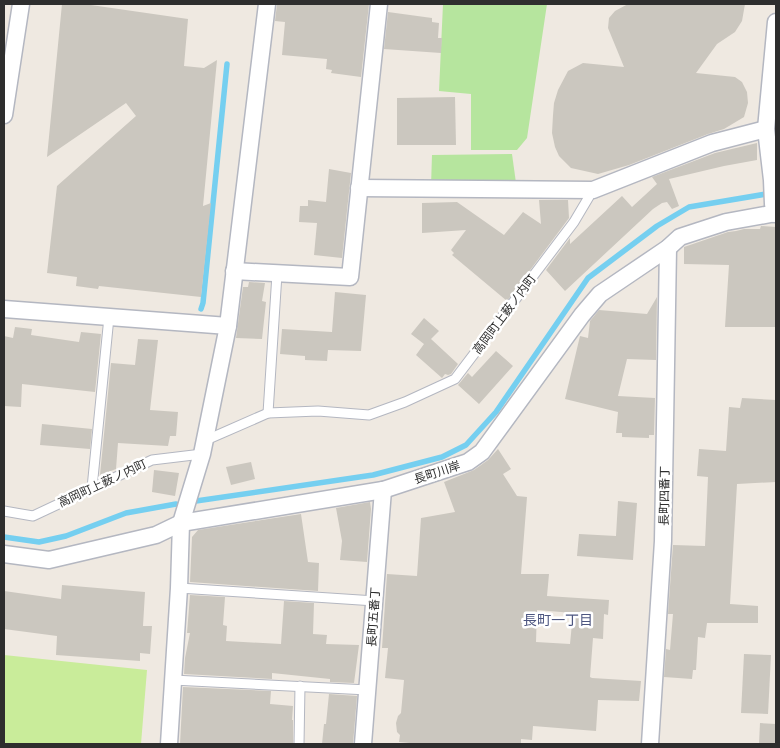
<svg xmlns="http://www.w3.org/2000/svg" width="780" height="748" font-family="Manrope,'Noto Sans JP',sans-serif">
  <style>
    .green { fill: #b6e59e }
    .pitch { fill: #c9ec9a }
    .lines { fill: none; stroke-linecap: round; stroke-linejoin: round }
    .stream { stroke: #75cff0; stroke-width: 5.5 }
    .building { fill: #cbc7bf; fill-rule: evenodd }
    .service-casing { stroke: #b4b7c1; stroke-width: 11 }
    .minor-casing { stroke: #b4b7c1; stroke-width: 19 }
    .service { stroke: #fff; stroke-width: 9 }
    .minor { stroke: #fff; stroke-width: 16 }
    .labels { text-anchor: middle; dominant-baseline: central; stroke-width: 5; stroke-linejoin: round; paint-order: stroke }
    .street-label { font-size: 12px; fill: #2e2e2e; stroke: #fff }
    .neighbourhood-label { font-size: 14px; fill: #4d5680; stroke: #fff }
  </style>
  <rect width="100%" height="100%" fill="#efe9e1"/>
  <g class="green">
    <path d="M443,4h104l-20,134 -10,12h-46v-56l-32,-3z"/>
    <path d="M512,154l4,29 -85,3 1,-31z"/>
  </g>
  <path class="pitch" d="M4,655l143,15 -6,74h-137z"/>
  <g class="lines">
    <g class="stream">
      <path d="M201,309l2,-6 24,-239"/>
      <path d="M196,501l177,-26 69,-18 24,-12 30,-33 92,-134 69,-52 32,-19 83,-14"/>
      <path d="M4,537l35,5 27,-6 60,-23 50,-9"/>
    </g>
  </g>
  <g class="building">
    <path d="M62,4h22l104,15 -4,47 20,2 13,-8 -14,146 8,-3 -10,94 -102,-11 -1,3 -22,-3 1,-9 -30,-4 10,-87 79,-70 -10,-13 -79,54z"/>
    <path d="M277,4h92l-8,73 -30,-4 1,-3 -6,-1 1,-10 -45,-4 3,-33 -10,-1z"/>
    <path d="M628,4h117l-3,17 -7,11 -18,12 -21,29 39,4 7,5 5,10 1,11 -4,14 -20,12 -16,5 -79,31 -31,9 -27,-6 -12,-12 -4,-9 -3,-14 1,-18 1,-12 4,-13 10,-19 15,-8 41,4 -16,-39 1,-10 6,-7z"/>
    <path d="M388,12l44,6v4l7,1 -1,15h4l-1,15 -57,-4z"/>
    <path d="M455,97l1,48h-59v-47z"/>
    <path d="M757,143v17l-33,6 -55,13 10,27 -7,3 -5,-7 -5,1 -9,6 -88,82 -19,-21 24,-32v6l52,-48 10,11 25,-23 -5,-7 63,-24z"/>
    <path d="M329,169l22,4 -9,85 -28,-3 3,-32 -18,-1 1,-16h8v-6l18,2z"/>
    <path d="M539,200h29l1,18 -62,83 -55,-46 2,-2 -3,-3 15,-20 -44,3v-30l35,-1 47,33 19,-23 18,12z"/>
    <path d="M761,226l15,1v45l-1,20 1,35h-51l4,-62 -45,-1v-17l44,-15 8,-1 8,-2h16z"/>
    <path d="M249,282l16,1 -3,18 4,1 -4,37 -26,-1 7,-51h5z"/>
    <path d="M335,292l31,3 -5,56 -33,-1 -1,11 -22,-1v-4l-25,-2 2,-25 50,3z"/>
    <path d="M657,297l-1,63 -29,-1 -9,37 37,2 -1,37h-5v3l-27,-1v-4h-6l2,-21 -53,-13 15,-63 8,2 2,-17 9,-11 48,4z"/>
    <path d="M424,318l15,13 -8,8 27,25 -7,10 -3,1 -3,-1 -3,4 -26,-23 8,-11 -13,-10z"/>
    <path d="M15,327l17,2 -1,6 48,7 2,-10 20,2 -6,58 -73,-8 -1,23 -17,-1v-70l9,2z"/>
    <path d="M138,339l20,1 -8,70 28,2 -2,24h-6l-2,10 -50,-3 -2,26 -16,6 11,-112 24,2z"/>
    <path d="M496,351l17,15 -34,38 -21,-19 10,-12 4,4z"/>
    <path d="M742,398l34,2v82l-39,2 -7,120 28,2v17h-51l-2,15 -7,-1 -2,33h-3l-1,9 -28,-2 2,-28 4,1 3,-36h-5l5,-69 32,1 3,-69 -11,-1 2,-27 27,2 3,-44 11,1z"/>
    <path d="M42,424l50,5 -2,20 -50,-4z"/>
    <path d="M498,449l13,20 -8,5 14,22 10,1 -6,77h28l-2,22 62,4 -1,15 -4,-1 -1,25 -10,-1 -3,39 2,1 49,3 -2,20 -41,-1 -2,31 -63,-5 -1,14 -11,-1v5h-101l-21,-2 1,-7 -3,-3 -1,-9 2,-7 3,-3 3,-33 -19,-2 3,-30h-6l5,-74 30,2 4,-58 34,-6 -11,-30 30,-12 14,-10zM537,610l36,3 -3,31 -34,-2z"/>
    <path d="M251,462l4,17 -24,6 -5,-18z"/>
    <path d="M154,470l25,3 -4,23 -23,-4z"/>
    <path d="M618,501l19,2 -4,57 -56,-4 2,-22 37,2z"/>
    <path d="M370,502l1,7 -4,53 -27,-2 2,-19 -6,-33z"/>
    <path d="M301,514l7,48 11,1 -1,28 -128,-9 2,-45 6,-7z"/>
    <path d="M62,585l83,7 -2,34h9l-2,28 -10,-1v8l-84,-6 1,-19 -53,-7v-38l57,8z"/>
    <path d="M190,595l35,2 -2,28 4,1 -1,15 55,3 3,-43 30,2 -1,31 14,1 -1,9 33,1 -5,38 -24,-1v-3l-58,-6v6l-88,-5 1,-16 5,-25h-3z"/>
    <path d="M744,654l27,1 -3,59 -27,-1z"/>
    <path d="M183,687l88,4 -1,13 23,2 -1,14h1v24h-113z"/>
    <path d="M329,694l28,2 -4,48h-31l2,-20h2z"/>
    <path d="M760,723l16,1v20h-17z"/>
  </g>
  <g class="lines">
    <defs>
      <g id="service">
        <path d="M268,413l9,-139"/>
        <path d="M204,441l64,-28 50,-2 51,4 36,-13 50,-23 119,-157 19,-32"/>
        <path d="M92,488l17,-171"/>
        <path d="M4,511l29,5 119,-56 50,-6"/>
        <path d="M179,588l196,13"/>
        <path d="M173,680l195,10"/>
        <path d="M299,744l1,-58"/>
      </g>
      <g id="minor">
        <path d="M4,115l17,-111"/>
        <path d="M359,188l234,2 119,-47 54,-14"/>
        <path d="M775,214l-2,-10 -1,-24 -6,-51 10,-107"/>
        <path d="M234,271l116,6 29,-273"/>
        <path d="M4,309l224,17"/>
        <path d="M4,554l45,6 107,-25 25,-12 202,-33 85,-28 14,-10 100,-137 18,-21 68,-46 12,-11 46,-15 50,-9"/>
        <path d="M169,744l10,-156 2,-65 21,-69 26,-128 39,-322"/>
        <path d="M363,744l20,-254"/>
        <path d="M650,744l13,-203 5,-293"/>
      </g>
    </defs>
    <use href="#service" class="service-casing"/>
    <use href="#minor" class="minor-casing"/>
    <use href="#service" class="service"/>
    <use href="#minor" class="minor"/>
  </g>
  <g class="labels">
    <g class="street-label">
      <text transform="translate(504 314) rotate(-53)">高岡町上薮ノ内町</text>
      <text transform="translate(437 472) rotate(-18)">長町川岸</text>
      <text transform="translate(102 483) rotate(-25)">高岡町上薮ノ内町</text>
      <text transform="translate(664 496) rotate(-89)">長町四番丁</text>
      <text transform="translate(373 617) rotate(-86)">長町五番丁</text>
    </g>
    <g class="neighbourhood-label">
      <text x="558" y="619">長町一丁目</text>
    </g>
  </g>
  <rect width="780" height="748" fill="none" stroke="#2e2e2e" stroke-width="10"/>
</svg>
